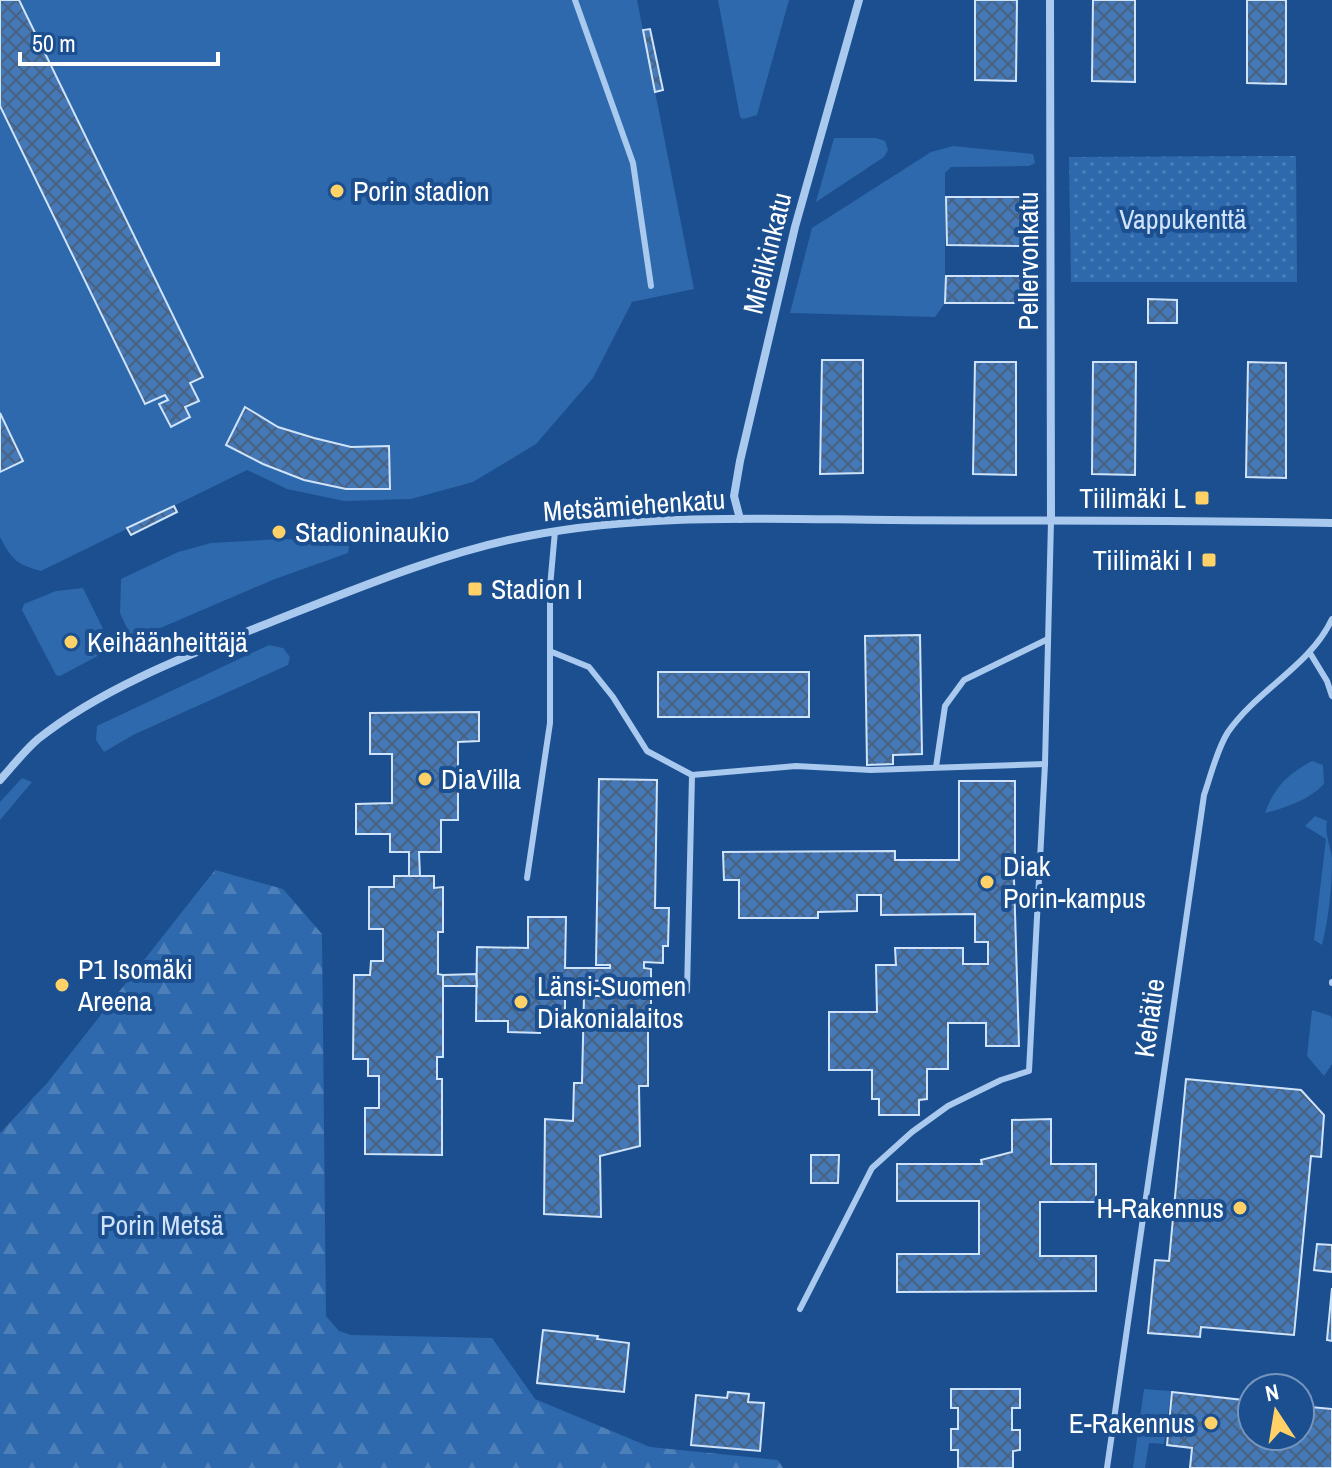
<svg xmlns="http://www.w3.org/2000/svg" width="1332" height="1468" font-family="'Archivo Narrow',sans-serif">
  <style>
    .grass { fill: #2e69ad }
    .forest { fill: url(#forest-firs) }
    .park { fill: url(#park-dots) }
    .building { fill: url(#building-cross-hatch); stroke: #cfe3fa; stroke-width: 2 }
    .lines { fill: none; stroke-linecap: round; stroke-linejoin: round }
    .lane { stroke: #a9c9ee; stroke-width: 6 }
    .street { stroke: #a9c9ee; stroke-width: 8 }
    .poi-dot { fill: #ffd166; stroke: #1b4f8f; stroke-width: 3 }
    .labels { text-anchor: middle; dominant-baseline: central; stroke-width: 8; stroke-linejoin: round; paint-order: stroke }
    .poi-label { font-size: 28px; fill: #fff; stroke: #1b4f8f; text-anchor: start }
    .park-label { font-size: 28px; fill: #cfe3fa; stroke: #1b4f8f }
    .street-label { font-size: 28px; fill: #fff; stroke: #1b4f8f }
  </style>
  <defs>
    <pattern id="forest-firs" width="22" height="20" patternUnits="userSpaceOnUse" patternTransform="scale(2)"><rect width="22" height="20" fill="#2e69ad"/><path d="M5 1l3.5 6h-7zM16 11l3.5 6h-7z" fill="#4d80b9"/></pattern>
    <pattern id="park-dots" width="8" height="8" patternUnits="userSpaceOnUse" patternTransform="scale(2)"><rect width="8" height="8" fill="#2e69ad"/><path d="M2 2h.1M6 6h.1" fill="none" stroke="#4d80b9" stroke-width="1.8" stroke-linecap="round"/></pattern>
    <pattern id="building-cross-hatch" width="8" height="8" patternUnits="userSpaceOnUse" patternTransform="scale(2)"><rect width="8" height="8" fill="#4478b7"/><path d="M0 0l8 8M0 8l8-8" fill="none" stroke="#486282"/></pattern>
  </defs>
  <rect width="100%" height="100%" fill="#1b4f8f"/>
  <g class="grass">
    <path d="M0,0h637l57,289 -62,13 -39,76 -57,66 -63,38 -62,17 -67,2 -57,-12 -40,-19 -206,101c-25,-7 -29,-11 -41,-34z"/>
    <path d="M718,0h71l-32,115 -14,4 -3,-2z"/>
    <path d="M834,138h42l9,3 3,9 -4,7 -68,45z"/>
    <path d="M953,146l80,8 2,9 -6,3 -78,1 -6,6v130l-10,14 -145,-4 22,-85 119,-76z"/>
    <path d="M281,539l64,2 4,6 -1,6 -73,26 -138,59 -6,-1 -11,-24 1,-34 57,-27 33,-9z"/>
    <path d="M83,588l28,57 -2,5 -49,26 -4,-1 -34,-65 2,-6 32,-13z"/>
    <path d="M269,645l14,3 7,9 -2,8 -155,70 -29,17 -8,-12 1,-14z"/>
    <path d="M1312,761l11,4 1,19c-15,16 -39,24 -59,29 9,-26 23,-39 47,-52z"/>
    <path d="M22,778l10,4 -32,38v-18z"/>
    <path d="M1315,816l12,5c-3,13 4,25 5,38 0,29 -3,57 -10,86l-8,-5 12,-101 -21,-13z"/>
    <path d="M1312,1010l19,6 1,3v45l-8,12 -17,-20z"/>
    <path d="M1144,1389l27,2 -7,53 -15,-1 -4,25h-12z"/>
  </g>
  <path class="forest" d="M215,870l68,19 39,45 4,382 13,15 12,4 141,3 43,61 115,48 128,13 5,8h-783v-335l48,-51z"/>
  <path class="park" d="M1296,156l1,126h-226l-2,-125z"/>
  <g class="building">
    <path d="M0,0h19l184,377 -13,6 9,18 -14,6 5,10 -19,10 -12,-23 9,-4 -3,-5 -20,9 -145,-298z"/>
    <path d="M975,0h42l-1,81 -41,-1z"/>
    <path d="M1093,0h42v82l-43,-1z"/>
    <path d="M1247,0h39v84l-39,-1z"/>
    <path d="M650,29l13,61 -8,2 -12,-62z"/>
    <path d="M946,197h78v49l-77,-1z"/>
    <path d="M946,276h79v27h-80z"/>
    <path d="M1148,299l29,1v23h-29z"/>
    <path d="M822,360h41v113l-43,1z"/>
    <path d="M975,362h41v113l-43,-1z"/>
    <path d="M1093,362h43l-1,113 -43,-1z"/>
    <path d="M1248,362l38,1v115l-40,-1z"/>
    <path d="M245,407l33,20 36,11 37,9 38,-1 1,43h-44l-42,-9 -41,-16 -37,-19z"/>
    <path d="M0,413l23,48 -23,11z"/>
    <path d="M174,506l3,6 -46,23 -4,-7z"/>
    <path d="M920,635l2,119 -29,1v9l-26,1 -2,-129z"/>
    <rect x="658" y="672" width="151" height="45"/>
    <path d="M479,712v29l-21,1v78h-17v32h-22l1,24h-11v-24h-19v-18h-34v-30l36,-1v-49h-22v-41z"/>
    <path d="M599,779l58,1 -2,128h14l-1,38h-5v17l-19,-1v6l7,1v13l-7,-1 -1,9h8v17h-3v79h-9l1,60 -40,10 1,61 -57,-3 1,-95 28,2 1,-38h8l2,-87h25l1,-15 -45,-1v42l-25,-1v12l-32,-1v-11h-32l1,-74 51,1v-31h38l-1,51h45v-3h-14z"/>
    <path d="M959,781h56v73l-7,1v24h6l5,167h-33v-23h-38v46h-21v30l-8,1v15h-40v-16h-7v-29h-43v-58h48l-1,-47h20l-1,-17h68v16h25v-22h-13v-28l-94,1v-20h-24v16l-39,1v6h-79v-38h-15l-1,-28 172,-1v9h64z"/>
    <path d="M394,876h40v12l9,-1v45h-5v42l5,1v82h-6v22h5v76l-77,-1v-46h14v-32h-11v-17h-15l1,-84h16l1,-14h12v-32h-14v-42h25z"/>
    <path d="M476,974l1,12h-34v-11z"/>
    <path d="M1186,1079l115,11 23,25 -3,42 -10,-1 -17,179 -93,-8 -1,10 -52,-4 7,-73 14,1z"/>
    <path d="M1051,1119v45h45v38h-56v54h56v35l-199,1v-38h82v-53h-82v-37h85l-1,-4 31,-8v-32z"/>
    <path d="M811,1155h28l-1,28h-27z"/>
    <path d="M1317,1244l15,1v27l-18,-2z"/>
    <path d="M1332,1288v53l-5,-1z"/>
    <path d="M543,1330l55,6 -1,3 32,4 -5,49 -87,-9z"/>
    <path d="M951,1389h69v19h-8v22h8v20l-7,1v17h-55v-18h-7v-21h7v-21h-7z"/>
    <path d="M728,1392l21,2 -1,8 16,1 -4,48 -69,-6 5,-50 31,3z"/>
    <path d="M1172,1392l80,9v35h48v-30l32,3v59h-142l2,-20 -25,-3z"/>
  </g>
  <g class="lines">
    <g class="lane">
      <path d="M575,0l58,163 18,123"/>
      <path d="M552,652l37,15 24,30 34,54 45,24 104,-9 75,4 174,-6"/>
      <path d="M1310,653l17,28 5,15"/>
      <path d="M936,767l9,-61 19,-26 84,-41"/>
      <path d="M527,878l23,-155v-136l5,-56"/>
      <path d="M1332,982v1"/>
      <path d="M687,991l5,-216"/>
      <path d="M800,1309l72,-141 40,-36 36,-26 53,-26 28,-9 16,-307 6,-243"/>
      <path d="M1107,1468l97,-673c7,-20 13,-46 24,-63 30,-43 82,-66 104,-113"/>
    </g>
    <g class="street">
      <path d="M1050,0l1,521"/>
      <path d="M740,519l-6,-23 6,-35 55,-234 64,-227"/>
      <path d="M0,780c12,-13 24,-29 38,-41 61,-49 145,-82 218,-111 85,-33 182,-75 272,-92 119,-23 242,-17 363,-16 147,1 294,0 441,3"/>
    </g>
  </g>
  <g class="poi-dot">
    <circle cx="337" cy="191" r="8"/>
    <rect x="1194" y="490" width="16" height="16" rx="4"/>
    <circle cx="279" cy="532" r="8"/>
    <rect x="1201" y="552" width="16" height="16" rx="4"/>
    <rect x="467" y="581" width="16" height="16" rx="4"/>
    <circle cx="71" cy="642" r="8"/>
    <circle cx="425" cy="779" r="8"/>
    <circle cx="987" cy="882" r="8"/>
    <circle cx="62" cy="985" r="8"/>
    <circle cx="521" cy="1002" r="8"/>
    <circle cx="1240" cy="1208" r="8"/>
    <circle cx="1211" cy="1423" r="8"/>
  </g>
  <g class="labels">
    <g class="poi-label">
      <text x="353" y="191">Porin stadion</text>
      <text x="1186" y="498" text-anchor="end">Tiilimäki L</text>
      <text x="295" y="532">Stadioninaukio</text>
      <text x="1193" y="560" text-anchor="end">Tiilimäki I</text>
      <text x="491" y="589">Stadion I</text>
      <text x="87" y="642">Keihäänheittäjä</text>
      <text x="441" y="779">DiaVilla</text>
      <text x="1003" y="866">Diak<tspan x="1003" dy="32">Porin-kampus</tspan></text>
      <text x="78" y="969">P1 Isomäki<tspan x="78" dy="32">Areena</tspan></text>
      <text x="537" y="986">Länsi-Suomen<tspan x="537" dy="32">Diakonialaitos</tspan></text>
      <text x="1224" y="1208" text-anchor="end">H-Rakennus</text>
      <text x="1195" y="1423" text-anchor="end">E-Rakennus</text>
    </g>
    <g class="park-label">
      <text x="1183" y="219">Vappukenttä</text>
      <text x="162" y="1225">Porin Metsä</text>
    </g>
    <g class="street-label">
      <text transform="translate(767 253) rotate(-76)">Mielikinkatu</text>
      <text transform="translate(1028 261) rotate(-90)">Pellervonkatu</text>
      <text transform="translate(634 505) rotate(-4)">Metsämiehenkatu</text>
      <text transform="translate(1149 1018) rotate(-82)">Kehätie</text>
    </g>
  </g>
  <g transform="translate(1276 1412) rotate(348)"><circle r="38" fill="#1b4f8f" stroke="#7695bc" stroke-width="2"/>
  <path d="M0-6L14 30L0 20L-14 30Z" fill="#ffd166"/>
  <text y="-12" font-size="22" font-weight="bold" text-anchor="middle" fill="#ffffff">N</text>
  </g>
  <path d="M20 52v12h198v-12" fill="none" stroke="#ffffff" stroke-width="4"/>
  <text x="32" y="52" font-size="24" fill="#ffffff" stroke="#1b4f8f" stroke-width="6" paint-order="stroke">50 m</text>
</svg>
